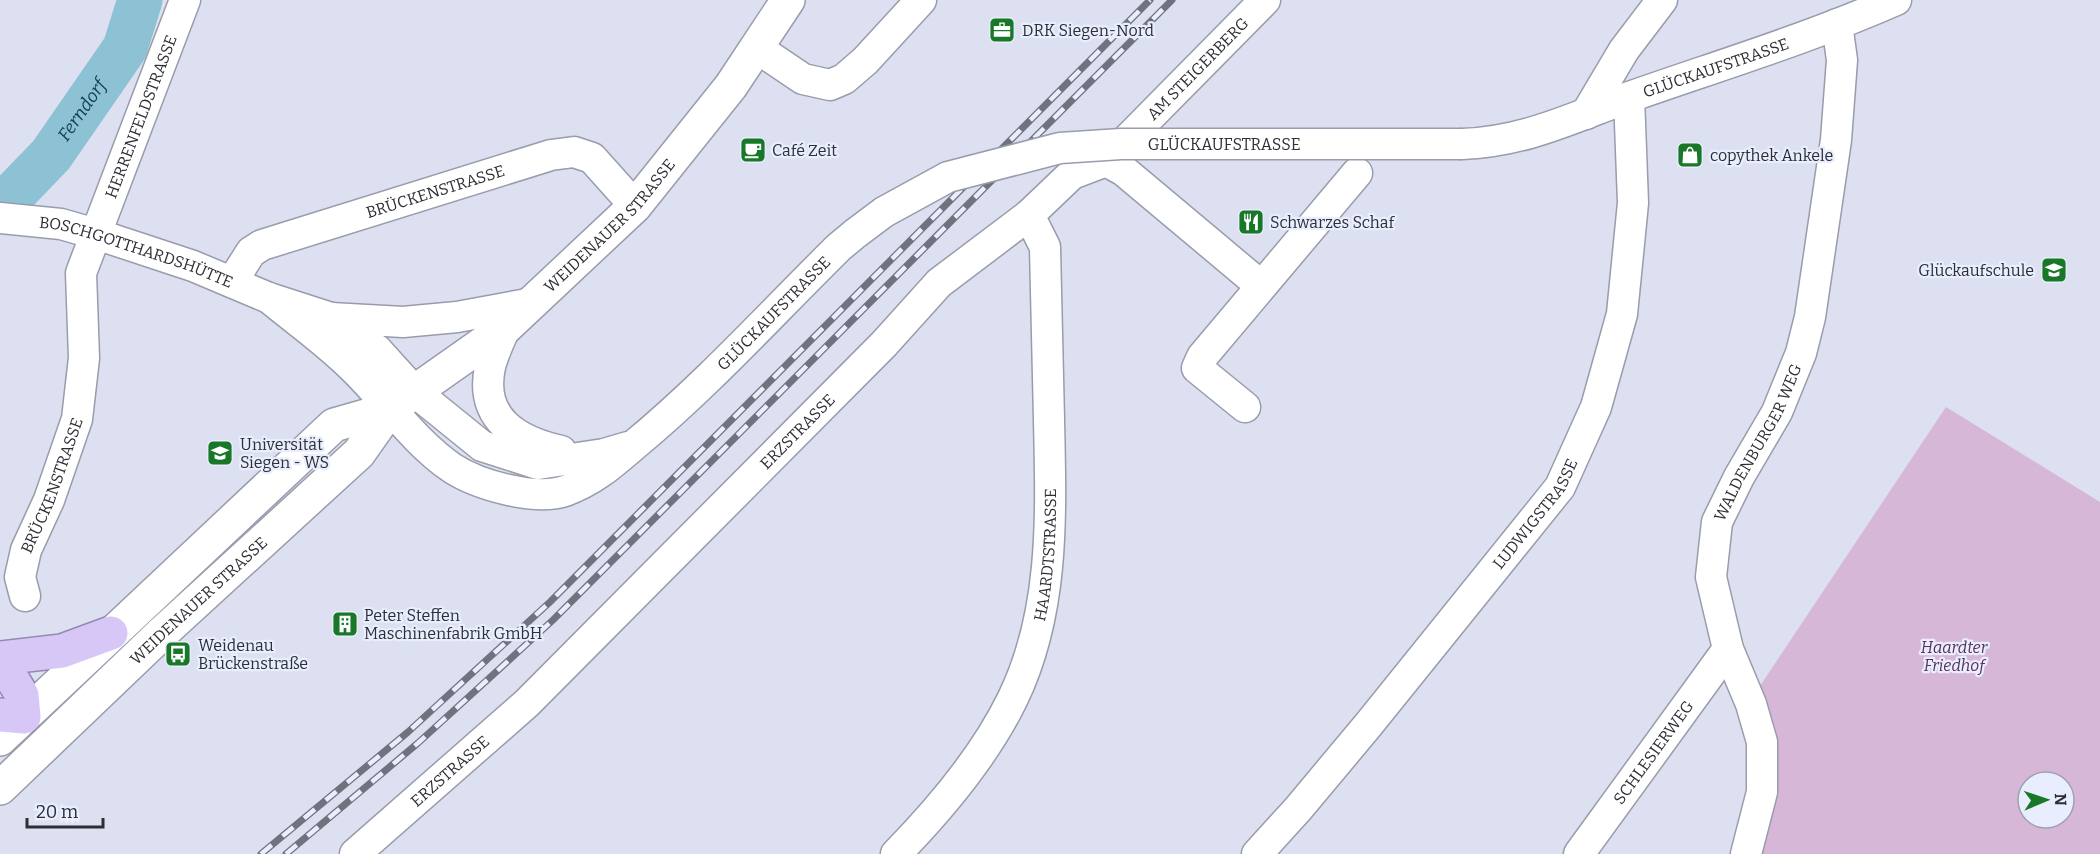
<svg xmlns="http://www.w3.org/2000/svg" width="2100" height="854" font-family="Bitter,serif">
  <style>
    .green { fill: #d7b7d7; fill-rule: evenodd }
    .lines { fill: none; stroke-linecap: round; stroke-linejoin: round }
    .river { stroke: #8dc1d4; stroke-width: 45 }
    .minor-casing { stroke: #989cab; stroke-width: 33 }
    .secondary-casing { stroke: #989cab; stroke-width: 36 }
    .trunk-casing { stroke: #9489b1; stroke-width: 36 }
    .minor { stroke: #fff; stroke-width: 30 }
    .secondary { stroke: #fff; stroke-width: 33 }
    .trunk { stroke: #d6c7f6; stroke-width: 33 }
    .rail-casing { stroke: #70737d; stroke-width: 7 }
    .rail { stroke: #e9eefe; stroke-width: 4.5; stroke-dasharray: 14; stroke-linecap: butt }
    .minor-bridge-casing { stroke: #989cab; stroke-width: 33; stroke-linecap: butt }
    .minor-bridge { stroke: #fff; stroke-width: 30 }
    .labels { text-anchor: middle; dominant-baseline: central; stroke-width: 4.5; stroke-linejoin: round; paint-order: stroke }
    .poi-label { font-size: 16px; fill: #2d2f35; stroke: #e9eefe; text-anchor: start }
    .street-label { font-size: 16px; fill: #2d2f35; stroke: #e9eefe }
    .park-label { font-size: 16px; font-style: italic; fill: #5a2f5c; stroke: #e9eefe }
    .water-label { font-size: 18px; font-style: italic; fill: #103f4d; stroke: #e9eefe }
  </style>
  <rect width="100%" height="100%" fill="#dce0f0"/>
  <path class="green" d="M1946,407l154,95v352h-342v-165zM2028,782h36v36h-36z"/>
  <g class="lines">
    <path class="river" id="s1" d="M0,208l51,-53 74,-107 15,-48"/>
    <defs>
      <g id="minor">
        <path d="M757,48l46,31 27,6 14,-6 21,-18 56,-61"/>
        <path d="M1586,114l38,-64 38,-50"/>
        <path id="s2" d="M1462,144c65,-2 116,-29 176,-50 86,-30 174,-57 258,-94"/>
        <path d="M1106,161l18,10 136,114"/>
        <path id="s3" d="M0,218l61,6 35,10 97,32 76,32 62,20 46,32 37,41 68,55 56,18 66,-10 24,-7"/>
        <path id="s4" d="M232,282l19,-30 11,-7 289,-90 23,-3 18,6 43,48"/>
        <path id="s5" d="M269,298c28,23 58,44 84,70 34,33 60,73 99,100 26,17 83,33 113,23 28,-10 47,-27 68,-45 74,-61 138,-132 206,-199l17,-14"/>
        <path d="M331,318l72,4 54,-5 76,-14"/>
        <path d="M505,328c-5,12 -12,26 -15,39 -11,52 27,74 71,84"/>
        <path d="M1245,407l-48,-39 5,-11 155,-184"/>
        <path id="s6" d="M25,596l-5,-19 6,-27 23,-50 28,-81 7,-61 -3,-85 104,-273"/>
        <path id="s7" d="M355,854l172,-151 357,-359 55,-61 90,-68 43,-41 34,-13 159,-161"/>
        <path id="s8" d="M896,854c44,-45 89,-98 117,-156 42,-87 38,-184 36,-278 -1,-57 -3,-115 -4,-173l-16,-32"/>
        <path id="s9" d="M1257,854l41,-45 71,-85 191,-237 36,-80 26,-93 11,-111 -4,-106"/>
        <path id="s10" d="M1579,854l149,-205"/>
        <path id="s11" d="M1746,854l16,-62v-50l-11,-38 -23,-55 -17,-72 6,-55 22,-45 38,-65 24,-59 9,-36 26,-177 6,-80 -5,-36"/>
      </g>
      <g id="secondary">
        <path d="M0,739l334,-314 56,-16"/>
        <path id="s12" d="M0,788l160,-153 199,-182 31,-44 115,-81 130,-122 96,-120 57,-86"/>
      </g>
      <g id="trunk">
        <path d="M0,658l62,-7 49,-18"/>
        <path d="M0,659l22,36 2,22 -24,-2"/>
      </g>
    </defs>
    <use href="#minor" class="minor-casing"/>
    <use href="#secondary" class="secondary-casing"/>
    <use href="#trunk" class="trunk-casing"/>
    <use href="#minor" class="minor"/>
    <use href="#secondary" class="secondary"/>
    <use href="#trunk" class="trunk"/>
    <defs>
      <g id="rail">
        <path d="M261,854l147,-122 142,-130 600,-602"/>
        <path d="M286,854l132,-111 135,-123 619,-620"/>
      </g>
    </defs>
    <use href="#rail" class="rail-casing"/>
    <use href="#rail" class="rail"/>
    <defs>
      <g id="minor-bridge">
        <path id="s13" d="M856,233l28,-21 64,-35 112,-29 61,-4h341"/>
      </g>
    </defs>
    <use href="#minor-bridge" class="minor-bridge-casing"/>
    <use href="#minor-bridge" class="minor-bridge"/>
  </g>
  <defs>
    <symbol id="office-square" viewBox="-11 -11 22 22"><rect x="-9" y="-9" width="18" height="18" rx="4" fill="#197828" stroke="#e9eefe"/><path d="M-6-3h4V-5.5h4V-3h4V5H-6ZM-1-4.5V-3h2v-1.5ZM-6 0V1H6V0Z" fill="#fff"/></symbol>
    <symbol id="cafe-square" viewBox="-11 -11 22 22"><rect x="-9" y="-9" width="18" height="18" rx="4" fill="#197828" stroke="#e9eefe"/><path d="M-5.5-4.5H6V0H3Q3 3.5 0 3.5H-2.5Q-5.5 3.5-5.5 0ZM3-3.2v2h1.7v-2ZM-6 4.5H4V6H-6Z" fill="#fff"/></symbol>
    <symbol id="shop-square" viewBox="-11 -11 22 22"><rect x="-9" y="-9" width="18" height="18" rx="4" fill="#197828" stroke="#e9eefe"/><path d="M-5-2.5h2.3a2.7 3.5 0 0 1 5.4 0H5L5.5 6h-11ZM-1.5-2.5h3a1.5 2.3 0 0 0-3 0Z" fill="#fff"/></symbol>
    <symbol id="restaurant-square" viewBox="-11 -11 22 22"><rect x="-9" y="-9" width="18" height="18" rx="4" fill="#197828" stroke="#e9eefe"/><path d="M-5-6h1v4h1v-4h1v4h1v-4h1v5L-1.5 .5V6h-2V.5L-5-1ZM5-6V6H3V1.5H1.5Q1.5-4 5-6Z" fill="#fff"/></symbol>
    <symbol id="school-square" viewBox="-11 -11 22 22"><rect x="-9" y="-9" width="18" height="18" rx="4" fill="#197828" stroke="#e9eefe"/><path d="M0-5L7-2L0 1L-7-2ZM-4 1L0 2.5L4 1V4Q0 6-4 4Z" fill="#fff"/></symbol>
    <symbol id="university-square" viewBox="-11 -11 22 22"><rect x="-9" y="-9" width="18" height="18" rx="4" fill="#197828" stroke="#e9eefe"/><path d="M0-5L7-2L0 1L-7-2ZM-4 1L0 2.5L4 1V4Q0 6-4 4Z" fill="#fff"/></symbol>
    <symbol id="building-square" viewBox="-11 -11 22 22"><rect x="-9" y="-9" width="18" height="18" rx="4" fill="#197828" stroke="#e9eefe"/><path d="M-4-6H4V6H1V3H-1V6H-4ZM-2.5-4.3h1.7v1.8h-1.7ZM.8-4.3h1.7v1.8H.8ZM-2.5-1h1.7V.8h-1.7ZM.8-1h1.7V.8H.8Z" fill="#fff"/></symbol>
    <symbol id="bus-square" viewBox="-11 -11 22 22"><rect x="-9" y="-9" width="18" height="18" rx="4" fill="#197828" stroke="#e9eefe"/><path d="M-5-6H5V4H4V6H2V4H-2V6H-4V4H-5ZM-3.5-4V0h7V-4ZM-3.5 1.2v1.5H-2V1.2ZM2 1.2v1.5H3.5V1.2Z" fill="#fff"/></symbol>
  </defs>
  <g fill-rule="evenodd">
    <use href="#office-square" x="987" y="15" width="30" height="30"/>
    <use href="#cafe-square" x="738" y="135" width="30" height="30"/>
    <use href="#shop-square" x="1675" y="140" width="30" height="30"/>
    <use href="#restaurant-square" x="1236" y="207" width="30" height="30"/>
    <use href="#school-square" x="2039" y="255" width="30" height="30"/>
    <use href="#university-square" x="205" y="438" width="30" height="30"/>
    <use href="#building-square" x="330" y="609" width="30" height="30"/>
    <use href="#bus-square" x="163" y="639" width="30" height="30"/>
  </g>
  <g class="labels">
    <g class="poi-label">
      <text x="1022" y="30">DRK Siegen-Nord</text>
      <text x="772" y="150">Café Zeit</text>
      <text x="1710" y="155">copythek Ankele</text>
      <text x="1270" y="222">Schwarzes Schaf</text>
      <text x="2034" y="270" text-anchor="end">Glückaufschule</text>
      <text x="240" y="444">Universität<tspan x="240" dy="18">Siegen - WS</tspan></text>
      <text x="364" y="615">Peter Steffen<tspan x="364" dy="18">Maschinenfabrik GmbH</tspan></text>
      <text x="198" y="645">Weidenau<tspan x="198" dy="18">Brückenstraße</tspan></text>
    </g>
    <g class="street-label">
      <text stroke="none"><textPath href="#s2" startOffset="266">GLÜCKAUFSTRASSE</textPath></text>
      <text stroke="none"><textPath href="#s7" startOffset="1156">AM STEIGERBERG</textPath></text>
      <text stroke="none"><textPath href="#s6" startOffset="502">HERRENFELDSTRASSE</textPath></text>
      <text stroke="none"><textPath href="#s13" startOffset="388">GLÜCKAUFSTRASSE</textPath></text>
      <text stroke="none"><textPath href="#s4" startOffset="230">BRÜCKENSTRASSE</textPath></text>
      <text stroke="none"><textPath href="#s12" startOffset="832">WEIDENAUER STRASSE</textPath></text>
      <text stroke="none"><textPath href="#s3" startOffset="141">BOSCHGOTTHARDSHÜTTE</textPath></text>
      <text stroke="none"><textPath href="#s5" startOffset="644">GLÜCKAUFSTRASSE</textPath></text>
      <text stroke="none"><textPath href="#s7" startOffset="612">ERZSTRASSE</textPath></text>
      <text stroke="none"><textPath href="#s11" startOffset="432">WALDENBURGER WEG</textPath></text>
      <text stroke="none"><textPath href="#s6" startOffset="117">BRÜCKENSTRASSE</textPath></text>
      <text stroke="none"><textPath href="#s9" startOffset="440">LUDWIGSTRASSE</textPath></text>
      <text stroke="none"><textPath href="#s8" startOffset="344">HAARDTSTRASSE</textPath></text>
      <text stroke="none"><textPath href="#s12" startOffset="273">WEIDENAUER STRASSE</textPath></text>
      <text stroke="none"><textPath href="#s10" startOffset="126">SCHLESIERWEG</textPath></text>
      <text stroke="none"><textPath href="#s7" startOffset="126">ERZSTRASSE</textPath></text>
    </g>
    <g class="park-label">
      <text x="1954" y="647">Haardter<tspan x="1954" dy="18">Friedhof</tspan></text>
    </g>
    <g class="water-label">
      <text stroke="none"><textPath href="#s1" startOffset="128">Ferndorf</textPath></text>
    </g>
  </g>
  <g transform="translate(2046 800) rotate(88)"><circle r="28" fill="#e9eefe" stroke="#9ea2ae" stroke-width="1.5"/>
  <path d="M0-4.5L10 22L0 15L-10 22Z" fill="#197828"/>
  <text y="-9" font-size="16" font-weight="bold" text-anchor="middle" fill="#2d2f35">N</text>
  </g>
  <path d="M27 818v9h76v-9" fill="none" stroke="#2d2f35" stroke-width="3"/>
  <text x="36" y="818" font-size="18" fill="#2d2f35" stroke="#e9eefe" stroke-width="4.5" paint-order="stroke">20 m</text>
</svg>
